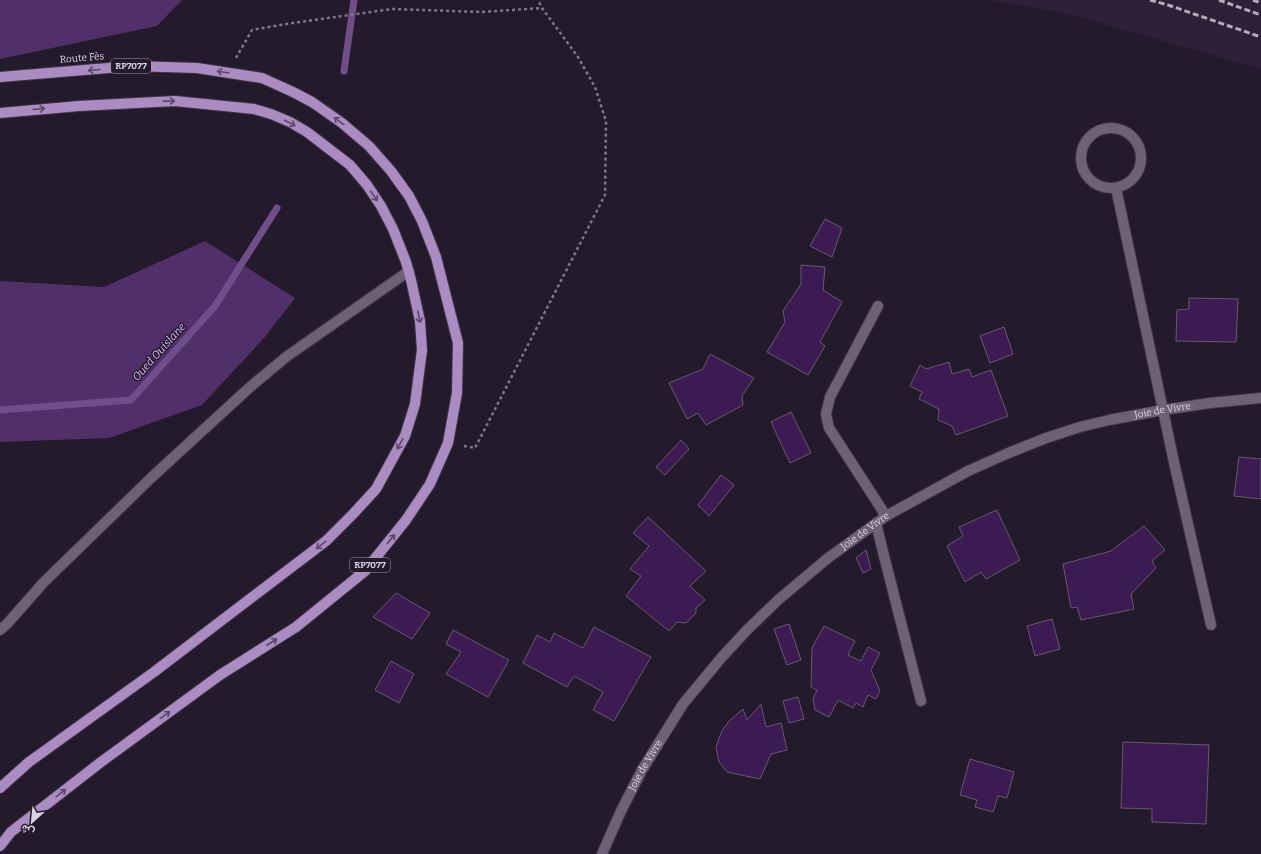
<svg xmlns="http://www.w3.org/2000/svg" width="1261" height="854" font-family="Bitter,Vazirmatn,serif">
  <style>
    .built { fill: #2d2037 }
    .forest { fill: #51306a }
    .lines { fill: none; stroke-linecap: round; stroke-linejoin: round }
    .stream { stroke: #704e8a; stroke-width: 7 }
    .building { fill: #3c1b53; stroke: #655a6e }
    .minor-casing { stroke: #3e3744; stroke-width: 12 }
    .major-casing { stroke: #3e3744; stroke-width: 12 }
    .path { stroke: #807887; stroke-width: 2.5; stroke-dasharray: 3 3; stroke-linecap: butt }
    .minor { stroke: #6d6176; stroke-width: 10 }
    .major { stroke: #aa8cc3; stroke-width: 10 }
    .rail { stroke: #b4aebb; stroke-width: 3; stroke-dasharray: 6 3; stroke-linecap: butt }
    .oneway { stroke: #594868 }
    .labels { text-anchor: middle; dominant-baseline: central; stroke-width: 3; stroke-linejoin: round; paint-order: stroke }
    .shield { fill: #231a2b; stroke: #a39caa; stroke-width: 1 }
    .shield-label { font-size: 9px; font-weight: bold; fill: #dad4e0 }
    .street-label { font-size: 10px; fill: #dad4e0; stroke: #231a2b }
    .water-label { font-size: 11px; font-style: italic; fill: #dfb8ff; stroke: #231a2b }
  </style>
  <rect width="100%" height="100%" fill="#231a2b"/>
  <path class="built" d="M988,0h273v69l-196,-56z"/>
  <g class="forest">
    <path d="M0,0h182l-25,26 -157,33z"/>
    <path d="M205,241l90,57 -31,40 -62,67 -93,33 -109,4v-161l104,6z"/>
  </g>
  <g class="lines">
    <g class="stream">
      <path d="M344,71l10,-71"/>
      <path d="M0,410l131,-10 84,-94 62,-98"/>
    </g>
  </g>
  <g class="building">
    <path d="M825,219l17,9 -10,29 -22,-11z"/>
    <path d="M801,265l24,2 -2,23 19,12 -22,40 5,4 -17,29 -41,-23 18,-30 -2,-11 18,-27z"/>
    <path d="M1189,298l49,1 -2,43 -60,-1 1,-31 12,-1z"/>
    <path d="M1004,327l9,27 -23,9 -10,-27z"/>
    <path d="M710,354l44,24 -12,18 1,9 -37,20 -8,-12 -11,6 -18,-36 34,-14z"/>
    <path d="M949,362l3,12 17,-5 3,8 19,-7 17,46 -52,19 -4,-9 -14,-6 1,-11 -20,-10 3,-7 -12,-6 10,-21 6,4z"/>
    <path d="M791,412l20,41 -21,10 -19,-41z"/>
    <path d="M681,440l8,9 -24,26 -9,-8z"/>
    <path d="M1239,457l22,2v40l-27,-3z"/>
    <path d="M721,475l13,10 -25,31 -11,-11z"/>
    <path d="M997,510l23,50 -34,19 -5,-7 -16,10 -18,-36 16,-10 -4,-9z"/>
    <path d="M648,517l58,54 -16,15 15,14 -9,8v5l-10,10 -9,-1 -8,9 -43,-35 15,-20 -11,-7 19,-23 -16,-13z"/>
    <path d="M1144,526l21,24 -13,11 4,7 -25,26 3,15 -53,11 -4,-13 -6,1 -8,-44 48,-13z"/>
    <path d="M866,550l5,19 -8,4 -7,-15z"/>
    <path d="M396,593l34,20 -18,26 -39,-22z"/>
    <path d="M1052,619l8,30 -25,7 -8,-30z"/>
    <path d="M789,624l12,36 -14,5 -13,-36z"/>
    <path d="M824,626l31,15 -7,14 13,6 7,-14 12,6 -9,17 9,21 -4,8 -8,-4 -5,12 -7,-4 -3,5 -15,-8 -9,17 -14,-7 -2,-12 4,-8 -6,-3 1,-39z"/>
    <path d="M594,627l57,30 -37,64 -21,-11 10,-18 -29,-16 -7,11 -44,-24 14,-28 13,7 4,-9 29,15z"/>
    <path d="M453,630l56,30 -21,37 -42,-23 15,-22 -15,-8z"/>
    <path d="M391,661l23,13 -15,29 -24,-13z"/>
    <path d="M798,697l6,22 -15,4 -6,-22z"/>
    <path d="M761,704l5,23 15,-4 6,27 -16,4 -11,25 -33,-7 -8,-10 -3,-14 3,-10 4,-9 7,-9 13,-11 4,11z"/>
    <path d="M1123,742l86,3 -3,79 -54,-2v-13l-31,-1z"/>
    <path d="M970,759l44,13 -7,26 -9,-2 -5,16 -18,-5 2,-7 -17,-5z"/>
  </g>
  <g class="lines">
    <defs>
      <g id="minor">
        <circle cx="1111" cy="158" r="30"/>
        <path d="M1116,188l59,279 36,158"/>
        <path d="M878,306l-48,91 -4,17 3,14 6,9 51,79"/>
        <path d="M876,523l7,29 38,149"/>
        <path d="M0,630l7,-6 37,-42 108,-105 97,-89 37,-31 123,-86"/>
        <path id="s1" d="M602,854l19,-43 21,-41 41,-66 39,-47 25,-27 31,-30 50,-42 58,-42 82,-45 38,-17 40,-16 34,-11 29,-7 54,-10 47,-7 51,-5"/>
      </g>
      <g id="major">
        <path d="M0,77l132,-11 65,2 65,10 31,14 19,10 30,21 27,23 22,25 18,25 13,25 14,36 22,86 -1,50 -9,50 -18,41 -24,36 -41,51 -69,56 -76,48 -119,87 -90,70 -11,14"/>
        <path d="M0,113l79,-7 96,-5 79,8 17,5 19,8 17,10 43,33 17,20 14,21 12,23 13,33 5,18 9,41 2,29 -7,54 -10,32 -29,53 -22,24 -28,28 -172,131 -125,90 -29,26"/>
      </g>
    </defs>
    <use href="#minor" class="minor-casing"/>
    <use href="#major" class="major-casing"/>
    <g class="path">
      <path d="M236,58l16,-28 34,-6 106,-15 89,3 61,-4"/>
      <path d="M464,446l11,2 130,-253 1,-74 -11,-34 -17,-30 -36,-49 -4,-8"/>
    </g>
    <use href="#minor" class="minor"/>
    <use href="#major" class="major"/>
    <g class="rail">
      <path d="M1150,0l18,5 93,32"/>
      <path d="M1219,0l42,15"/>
      <path d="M1253,0l8,3"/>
    </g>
  </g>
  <defs><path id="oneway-shaft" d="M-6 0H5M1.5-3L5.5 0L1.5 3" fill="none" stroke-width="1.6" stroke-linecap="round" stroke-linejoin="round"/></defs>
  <g class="oneway">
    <use href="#oneway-shaft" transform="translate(94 70) rotate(175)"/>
    <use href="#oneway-shaft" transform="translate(223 72) rotate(-171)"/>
    <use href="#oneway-shaft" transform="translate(169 101) rotate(-2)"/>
    <use href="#oneway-shaft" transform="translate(39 109) rotate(-5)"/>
    <use href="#oneway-shaft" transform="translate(339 121) rotate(-144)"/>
    <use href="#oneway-shaft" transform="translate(290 123) rotate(27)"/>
    <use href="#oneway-shaft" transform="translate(374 196) rotate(56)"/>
    <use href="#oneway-shaft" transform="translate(419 317) rotate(79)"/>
    <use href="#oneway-shaft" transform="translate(400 444) rotate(118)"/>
    <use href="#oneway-shaft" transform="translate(391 539) rotate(-51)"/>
    <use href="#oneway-shaft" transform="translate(321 545) rotate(142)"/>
    <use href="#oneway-shaft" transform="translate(272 642) rotate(-33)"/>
    <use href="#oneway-shaft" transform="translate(165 715) rotate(-36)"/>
    <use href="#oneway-shaft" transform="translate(61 793) rotate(-38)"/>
  </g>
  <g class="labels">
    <g class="shield">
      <rect x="111" y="59" width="40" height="14" rx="3"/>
      <rect x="350" y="558" width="40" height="14" rx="3"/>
    </g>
    <g class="shield-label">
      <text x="131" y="66">RP7077</text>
      <text x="370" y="565">RP7077</text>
    </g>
    <g class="street-label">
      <text transform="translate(82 58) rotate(-5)">Route Fès</text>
      <text stroke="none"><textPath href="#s1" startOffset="747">Joie de Vivre</textPath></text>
      <text stroke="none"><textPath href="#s1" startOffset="423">Joie de Vivre</textPath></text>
      <text stroke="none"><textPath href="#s1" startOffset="99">Joie de Vivre</textPath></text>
    </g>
    <g class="water-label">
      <text transform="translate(159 352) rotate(-48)">Oued Ouislane</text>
    </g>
  </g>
  <g transform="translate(32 822) rotate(207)" stroke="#231a2b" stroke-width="3" paint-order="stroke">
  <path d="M0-3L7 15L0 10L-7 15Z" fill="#dad4e0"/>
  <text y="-6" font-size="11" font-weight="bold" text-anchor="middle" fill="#dad4e0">ش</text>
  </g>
</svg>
